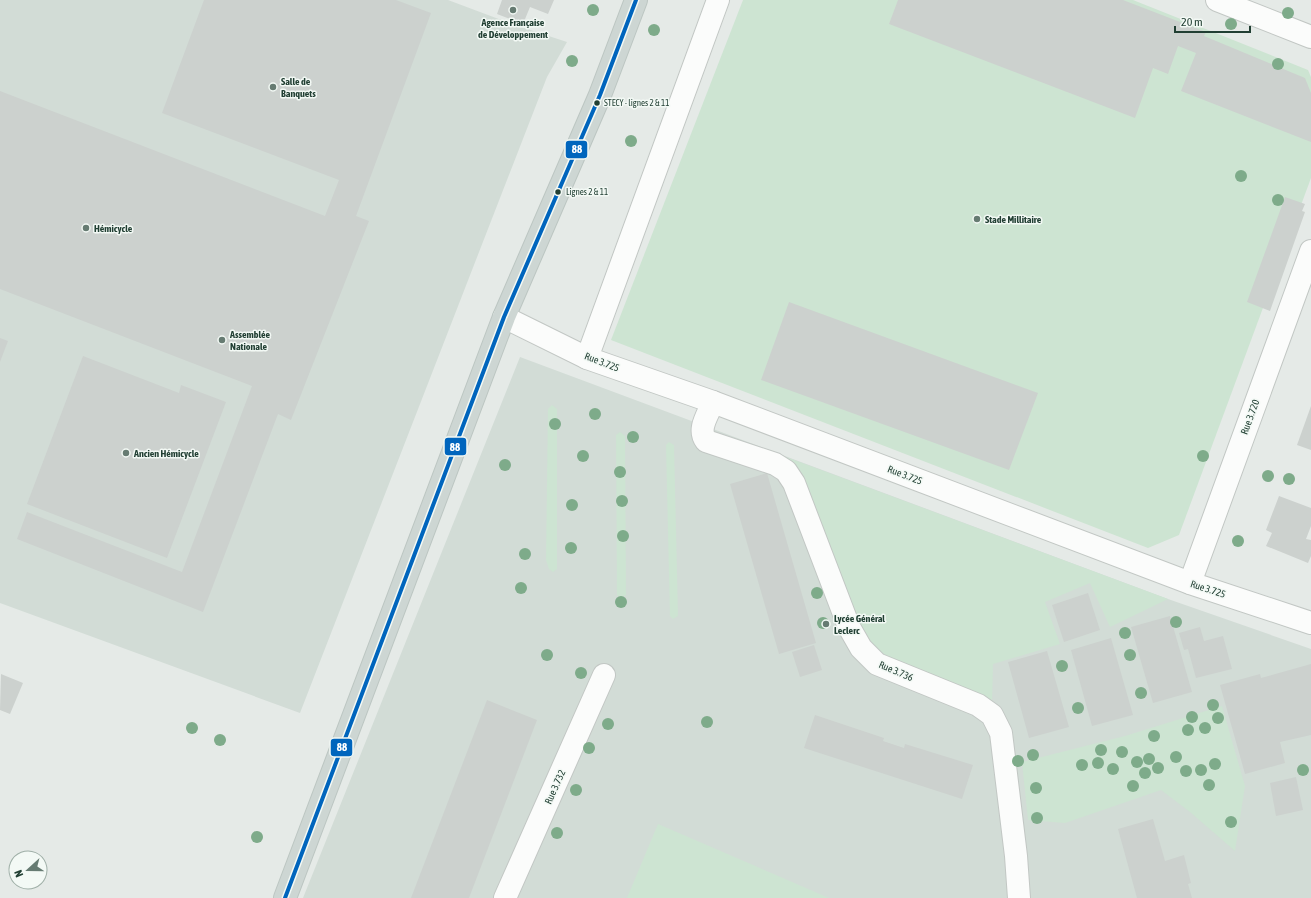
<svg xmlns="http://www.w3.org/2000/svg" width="1311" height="898" font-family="'Asap Condensed',sans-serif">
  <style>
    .built { fill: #d2dcd6 }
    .green { fill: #cde4d2 }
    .building { fill: #ccd1ce }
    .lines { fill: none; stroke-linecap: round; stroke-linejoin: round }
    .minor-casing { stroke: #c2c7c4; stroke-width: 24 }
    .major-casing { stroke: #bcc6c2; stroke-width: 24 }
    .minor { stroke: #fbfcfb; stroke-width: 22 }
    .major { stroke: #cdd6d3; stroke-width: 22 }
    .bus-1-casing { stroke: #f3f9f5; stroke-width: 7 }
    .bus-1 { stroke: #0065bd; stroke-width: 4 }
    .tree { fill: #7eab8a }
    .poi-dot { fill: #667b72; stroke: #f3f9f5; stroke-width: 1.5 }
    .bus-dot { fill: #213f33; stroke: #f3f9f5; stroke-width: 1.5 }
    .labels { text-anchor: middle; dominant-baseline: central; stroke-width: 3; stroke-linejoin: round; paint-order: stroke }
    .bus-label { font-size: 9px; fill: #213f33; stroke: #f3f9f5; text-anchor: start }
    .poi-label { font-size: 10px; font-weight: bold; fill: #213f33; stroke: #f3f9f5; text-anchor: start }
    .street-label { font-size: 10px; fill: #213f33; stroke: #f3f9f5 }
    .line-badge { stroke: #f3f9f5; stroke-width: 1.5 }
    .badge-label { font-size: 11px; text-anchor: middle; font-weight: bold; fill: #fff }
  </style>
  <rect width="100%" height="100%" fill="#e5eae7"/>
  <g class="built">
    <path d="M0,0h448l67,25 52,17 -20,35 -247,636 -300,-110z"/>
    <path d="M520,357l648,242 143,50v249h-1008z"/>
  </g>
  <g class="green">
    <path d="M743,0h390l175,70 3,7v101l-132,357 -31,13 -537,-208z"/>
    <path d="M552,405l5,4v160l-4,3 -4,-3 -3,-9 2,-151z"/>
    <path d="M620,432l5,4 1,159 -5,3 -4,-3 -1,-160z"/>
    <path d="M669,442l5,3 4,171 -5,3 -3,-3 -4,-171z"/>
    <path d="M786,457l382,142 -58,28 -20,-44 -45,19 15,42 -67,20 -1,40 -78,-26 -51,-41z"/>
    <path d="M1222,706l23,80 -10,65 -45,-39 -29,-22 -96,33 -37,-3 -6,-58 103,-26z"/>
    <path d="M658,824l171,74h-202z"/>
  </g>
  <g class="building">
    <path d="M204,0h192l35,13 -75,203 13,5 -78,199 -13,-6 -75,198 -186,-73 10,-27 155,60 70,-186 -252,-97v-198l325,125 14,-36 -177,-67z"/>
    <path d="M502,0h52l-6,14 -18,-7 -7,17 -26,-10z"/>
    <path d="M898,0h225l83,32 -2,4 101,42 6,15v49l-130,-51 15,-38 -18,-7 -10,28 -15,-6 -18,50 -246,-94z"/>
    <path d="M1285,197l20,7 -3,7 3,1 -35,99 -23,-9z"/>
    <path d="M789,302l249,91 -29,77 -248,-90z"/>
    <path d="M0,338l8,3 -8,21z"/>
    <path d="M83,356l96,37 2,-8 45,17 -59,156 -140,-54z"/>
    <path d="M1311,406v44l-14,-5z"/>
    <path d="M767,473l49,170 -37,11 -49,-170z"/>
    <path d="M1279,496l32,12v18l-5,13 5,1v16l-3,7 -42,-17 6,-13 -6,-3z"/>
    <path d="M1088,593l12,37 -36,12 -12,-37z"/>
    <path d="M1170,616l22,76 -39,11 -22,-76z"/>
    <path d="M1200,627l4,14 19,-5 9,33 -36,9 -8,-29 -4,1 -5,-17z"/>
    <path d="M1111,638l22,77 -41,11 -21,-76z"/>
    <path d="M814,645l8,25 -22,7 -8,-25z"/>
    <path d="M1047,651l22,76 -40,11 -21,-76z"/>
    <path d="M1311,664v71l-31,7 5,21 -40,11 -25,-89 40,-11 1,4z"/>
    <path d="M1,674l22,9 -13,31 -10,-4z"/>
    <path d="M487,700l50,20 -68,178h-58z"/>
    <path d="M815,715l69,23 -1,3 21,7 1,-4 68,21 -11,34 -158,-51z"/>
    <path d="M1296,777l7,33 -27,6 -6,-33z"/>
    <path d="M1153,819l12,42 19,-6 7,28 -3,1 4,14h-55l-19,-69z"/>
  </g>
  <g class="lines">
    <defs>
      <g id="minor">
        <path d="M1217,0l94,37"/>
        <path d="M504,317l83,41 126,44 477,181 121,40"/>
        <path d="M587,358l131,-358"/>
        <path d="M713,402c-5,13 -16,27 -7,39l69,23 11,7 8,12 55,144 12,21 16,16 101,41 14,10 9,18 15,123 3,42"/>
        <path d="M1190,583l121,-332"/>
        <path d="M505,898l99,-223"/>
      </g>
      <path id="major" d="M285,898l219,-581 96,-222 36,-95"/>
    </defs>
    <use href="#minor" class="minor-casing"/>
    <use href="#major" class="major-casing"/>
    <use href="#minor" class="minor"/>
    <use href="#major" class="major"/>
    <defs>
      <path id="bus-1" d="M285,898l219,-581 96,-222 36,-95"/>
    </defs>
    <use href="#bus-1" class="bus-1-casing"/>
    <use href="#bus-1" class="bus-1"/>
  </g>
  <g class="tree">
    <circle cx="593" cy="10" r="6"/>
    <circle cx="1288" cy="13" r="6"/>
    <circle cx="1231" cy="24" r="6"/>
    <circle cx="654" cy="30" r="6"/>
    <circle cx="572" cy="61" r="6"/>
    <circle cx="1278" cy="64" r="6"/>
    <circle cx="631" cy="141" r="6"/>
    <circle cx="1241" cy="176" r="6"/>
    <circle cx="1278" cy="200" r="6"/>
    <circle cx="595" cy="414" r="6"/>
    <circle cx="555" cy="424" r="6"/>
    <circle cx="633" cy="437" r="6"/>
    <circle cx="583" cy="456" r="6"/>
    <circle cx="1203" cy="456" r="6"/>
    <circle cx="505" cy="465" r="6"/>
    <circle cx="620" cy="472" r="6"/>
    <circle cx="1268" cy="476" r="6"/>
    <circle cx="1289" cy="479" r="6"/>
    <circle cx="622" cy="501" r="6"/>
    <circle cx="572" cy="505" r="6"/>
    <circle cx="623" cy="536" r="6"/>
    <circle cx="1238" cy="541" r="6"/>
    <circle cx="571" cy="548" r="6"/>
    <circle cx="525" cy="554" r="6"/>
    <circle cx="521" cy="588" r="6"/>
    <circle cx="817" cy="593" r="6"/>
    <circle cx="621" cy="602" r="6"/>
    <circle cx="1176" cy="622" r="6"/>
    <circle cx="823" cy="623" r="6"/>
    <circle cx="1125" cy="633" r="6"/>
    <circle cx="547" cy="655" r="6"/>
    <circle cx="1130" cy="655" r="6"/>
    <circle cx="1062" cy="666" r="6"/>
    <circle cx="581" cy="673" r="6"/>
    <circle cx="1141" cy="693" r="6"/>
    <circle cx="1213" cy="705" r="6"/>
    <circle cx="1078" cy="708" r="6"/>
    <circle cx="1192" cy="717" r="6"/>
    <circle cx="1218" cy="718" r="6"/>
    <circle cx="707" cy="722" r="6"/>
    <circle cx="608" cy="724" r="6"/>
    <circle cx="192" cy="728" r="6"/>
    <circle cx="1205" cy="728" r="6"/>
    <circle cx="1188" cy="730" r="6"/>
    <circle cx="1154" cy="736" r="6"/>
    <circle cx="220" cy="740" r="6"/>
    <circle cx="589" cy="748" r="6"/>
    <circle cx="1101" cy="750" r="6"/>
    <circle cx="1122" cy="752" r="6"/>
    <circle cx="1033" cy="755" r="6"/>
    <circle cx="1176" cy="757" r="6"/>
    <circle cx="1149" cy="759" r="6"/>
    <circle cx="1018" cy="761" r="6"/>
    <circle cx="1137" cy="762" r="6"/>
    <circle cx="1098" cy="763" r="6"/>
    <circle cx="1215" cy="764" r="6"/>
    <circle cx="1082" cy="765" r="6"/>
    <circle cx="1158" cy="768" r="6"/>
    <circle cx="1113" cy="769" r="6"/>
    <circle cx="1201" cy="770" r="6"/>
    <circle cx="1303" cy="770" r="6"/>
    <circle cx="1186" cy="771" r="6"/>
    <circle cx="1145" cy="773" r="6"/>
    <circle cx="1209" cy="785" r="6"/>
    <circle cx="1133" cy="786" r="6"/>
    <circle cx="1036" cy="788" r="6"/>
    <circle cx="576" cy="790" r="6"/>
    <circle cx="1037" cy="818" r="6"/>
    <circle cx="1231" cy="822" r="6"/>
    <circle cx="557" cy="833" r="6"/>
    <circle cx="257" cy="837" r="6"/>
  </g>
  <g class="poi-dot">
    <circle cx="513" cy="10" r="4"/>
    <circle cx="273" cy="87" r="4"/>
    <circle cx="977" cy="219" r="4"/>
    <circle cx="86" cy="228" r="4"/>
    <circle cx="222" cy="340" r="4"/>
    <circle cx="126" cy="453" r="4"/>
    <circle cx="826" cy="624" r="4"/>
  </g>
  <g class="bus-dot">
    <circle cx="597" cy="103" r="3.5"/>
    <circle cx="558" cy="192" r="3.5"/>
  </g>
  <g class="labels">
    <g class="bus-label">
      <text x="604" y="103">STECY - lignes 2 &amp; 11</text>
      <text x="566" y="192">Lignes 2 &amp; 11</text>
    </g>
    <g class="poi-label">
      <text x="513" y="22" text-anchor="middle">Agence Française<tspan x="513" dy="12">de Développement</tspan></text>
      <text x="281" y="81">Salle de<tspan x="281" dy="12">Banquets</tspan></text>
      <text x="985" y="219">Stade Millitaire</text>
      <text x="94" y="228">Hémicycle</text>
      <text x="230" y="334">Assemblée<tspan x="230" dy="12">Nationale</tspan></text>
      <text x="134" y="453">Ancien Hémicycle</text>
      <text x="834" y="618">Lycée Général<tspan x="834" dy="12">Leclerc</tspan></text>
    </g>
    <g class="street-label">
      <text transform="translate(602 362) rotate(21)">Rue 3.725</text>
      <text transform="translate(1250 417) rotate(-70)">Rue 3.720</text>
      <text transform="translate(905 475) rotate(21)">Rue 3.725</text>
      <text transform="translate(1208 589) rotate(18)">Rue 3.725</text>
      <text transform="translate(896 671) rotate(23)">Rue 3.736</text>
      <text transform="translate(555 787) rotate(-66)">Rue 3.732</text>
    </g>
  </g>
  <g class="line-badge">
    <rect x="565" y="140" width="23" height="19" rx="4" fill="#0065bd"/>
    <rect x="444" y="437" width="23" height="19" rx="4" fill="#0065bd"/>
    <rect x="330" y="738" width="23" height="19" rx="4" fill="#0065bd"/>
  </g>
  <g class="badge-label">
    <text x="577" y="153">88</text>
    <text x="455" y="451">88</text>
    <text x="342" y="751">88</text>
  </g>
  <g transform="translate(28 870) rotate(249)"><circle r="19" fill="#f3f9f5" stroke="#9fafa7"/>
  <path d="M0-3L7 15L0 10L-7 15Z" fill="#667b72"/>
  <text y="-6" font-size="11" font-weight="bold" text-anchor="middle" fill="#213f33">N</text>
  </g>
  <path d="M1175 26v6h75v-6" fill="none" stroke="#213f33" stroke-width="2"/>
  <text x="1181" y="26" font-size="12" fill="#213f33" stroke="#f3f9f5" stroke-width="3" paint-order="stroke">20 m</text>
</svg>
